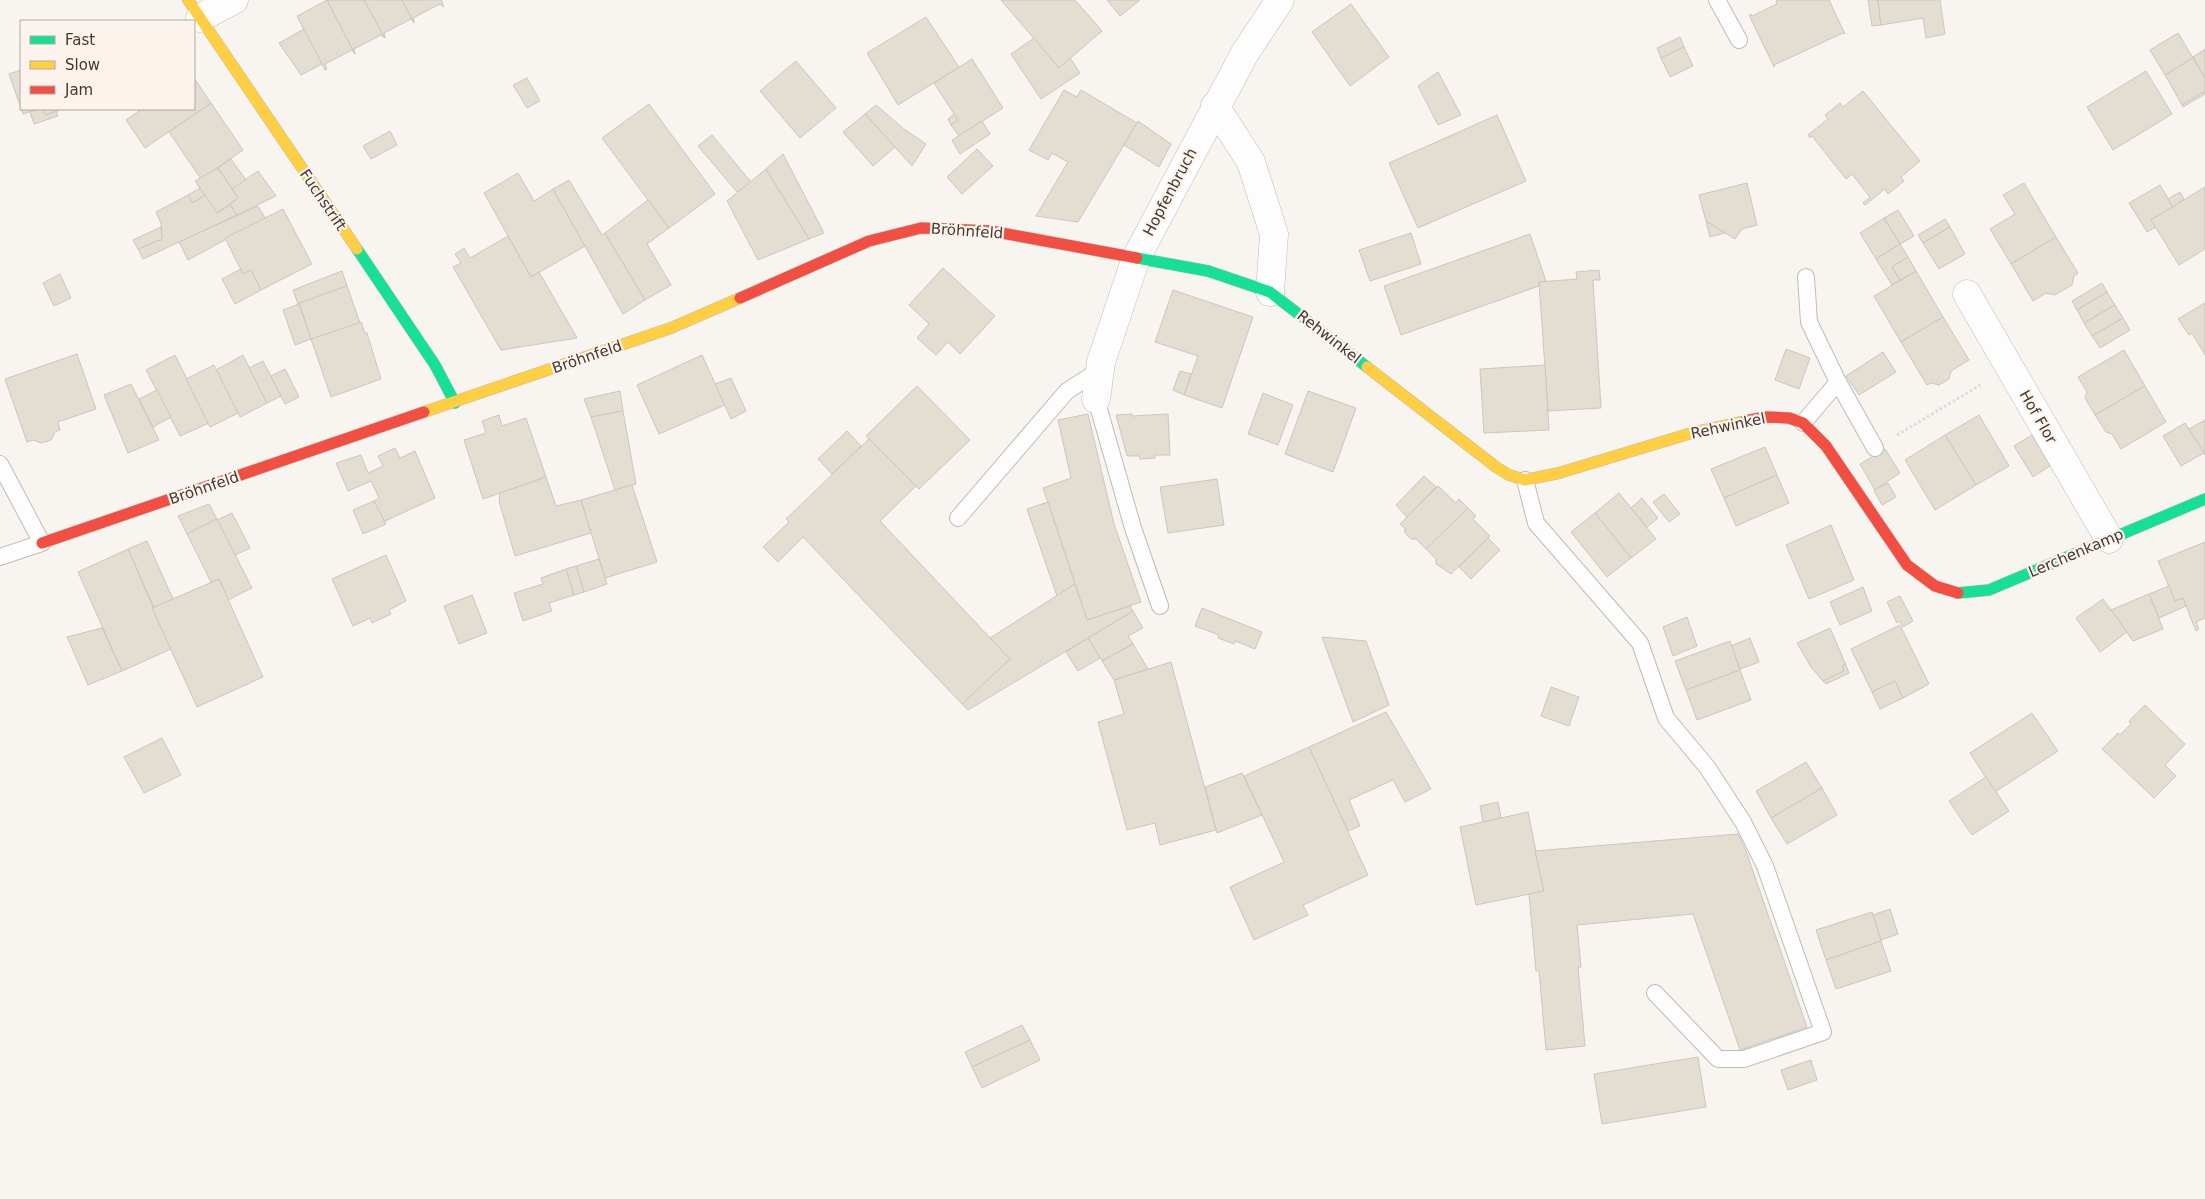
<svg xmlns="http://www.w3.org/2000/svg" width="2205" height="1199" font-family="'DejaVu Sans',sans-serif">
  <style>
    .building { fill: #e4ddd1; stroke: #cbc6c1 }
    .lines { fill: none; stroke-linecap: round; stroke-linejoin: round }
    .lane-casing { stroke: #c0bbb6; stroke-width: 18 }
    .street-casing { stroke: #c0bbb6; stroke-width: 29 }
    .fast-casing { stroke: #c0bbb6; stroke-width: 12 }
    .slow-casing { stroke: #c0bbb6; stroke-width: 12 }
    .jam-casing { stroke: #c0bbb6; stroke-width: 12 }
    .path { stroke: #dedcdb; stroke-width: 3; stroke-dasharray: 2.5 2.5; stroke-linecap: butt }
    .lane { stroke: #fefdfd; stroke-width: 16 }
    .street { stroke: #fefdfd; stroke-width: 28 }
    .fast { stroke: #16e098; stroke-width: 11 }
    .slow { stroke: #ffcf43; stroke-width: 11 }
    .jam { stroke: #f24e42; stroke-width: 11 }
    .labels { text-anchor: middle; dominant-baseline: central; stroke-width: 4.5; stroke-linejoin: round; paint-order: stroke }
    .street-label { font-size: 15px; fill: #423933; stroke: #fcf3ec }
  </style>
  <rect width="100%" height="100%" fill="#f8f4f0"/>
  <g class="building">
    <path d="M327,0l28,54 -3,-4 -27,14 2,5 -2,1 -28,-54z"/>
    <path d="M327,0h37l21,38 -4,-3 -27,14 1,5z"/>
    <path d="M364,0h38l12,23 -3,-4 -27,14 1,5z"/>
    <path d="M402,0h39l3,7 -4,-3 -27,14 1,5z"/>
    <path d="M1001,0h74l27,31 -43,37z"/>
    <path d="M1107,0h32v1l-19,15z"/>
    <path d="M1779,0h50l16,34 -2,-1 -69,32v2l-25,-52 2,-1 1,2 25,-12 -1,-3z"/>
    <path d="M1868,0h10l3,25 -9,1z"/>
    <path d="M1878,0h62l5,34 -19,4 -3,-20 -42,7z"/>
    <path d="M1351,4l38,53 -39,29 -38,-54z"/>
    <path d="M926,17l33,50 -61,38 -31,-52z"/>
    <path d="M304,29l18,35 -21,11 -22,-32z"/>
    <path d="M2178,33l15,25 -28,17 -15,-25z"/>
    <path d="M1680,37l4,10 -23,11 -4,-10z"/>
    <path d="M1034,38l25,30 11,-10 10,15 -39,26 -30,-45z"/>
    <path d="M1684,47l9,19 -23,11 -9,-19z"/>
    <path d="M2205,49v29l-12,-21z"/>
    <path d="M2193,58l12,20v13l-23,14 -17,-30z"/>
    <path d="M972,59l31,49 -44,28 -8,-11 7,-5 -24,-37z"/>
    <path d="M796,61l40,47 -36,30 -40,-47z"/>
    <path d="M21,70v39h17l-15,5 -14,-40z"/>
    <path d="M2146,71l26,43 -59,36 -26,-43z"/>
    <path d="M1438,72l23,43 -23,10 -20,-39z"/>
    <path d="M194,78l17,25 -66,45 -19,-28 16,-11h52z"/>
    <path d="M527,78l13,23 -13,7 -14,-23z"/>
    <path d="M1064,90l13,7 4,-7 56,33 -59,99 -42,-6 32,-54 -16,-9 -4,7 -19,-10z"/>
    <path d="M1863,91l57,70 -19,16 3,4 -16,13 -3,-5 -20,16 -2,-2 7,-6 -18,-23 -6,5 -34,-43 -2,2 -2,-3 20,-16 -3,-4 15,-12 3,4z"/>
    <path d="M2205,91v3l-22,13 -1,-2z"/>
    <path d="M211,103l32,47 -42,29 -32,-47z"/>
    <path d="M649,104l66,90 -46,34 -67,-90z"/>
    <path d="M876,105l28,24 22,15 -14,22 -47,-52z"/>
    <path d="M38,109h5l2,6 11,-4 2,5 -24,8 -4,-12z"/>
    <path d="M43,109h20l-18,6z"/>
    <path d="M865,114l30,33 -22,19 -30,-34z"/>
    <path d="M954,114l4,6 -7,5 -3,-6z"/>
    <path d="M1497,115l29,66 -108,47 -29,-65z"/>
    <path d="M982,121l8,13 -30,20 -8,-14z"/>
    <path d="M1138,121l33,23 -12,23 -35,-22z"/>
    <path d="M390,131l7,14 -26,14 -8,-13z"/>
    <path d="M712,135l39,47 -14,10 -39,-46z"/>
    <path d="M977,149l16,17 -31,28 -15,-17z"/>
    <path d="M783,154l41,79 -15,6 -43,-70z"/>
    <path d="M231,159l15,21 -14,9 -14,-21z"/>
    <path d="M218,168l20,30 -21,15 -22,-32z"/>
    <path d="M766,169l43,70 -51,21 -31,-59z"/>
    <path d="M258,171l18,25 -39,19 -7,-10 8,-7 -6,-9z"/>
    <path d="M518,173l16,28 19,-12 32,57 -54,31 -47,-84z"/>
    <path d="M569,180l33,55 3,-2 40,67 -22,14 -70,-125z"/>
    <path d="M1747,183l10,42 -15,4 -7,10 -29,-18 -7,-26z"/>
    <path d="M2024,183l32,54 -45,27 -21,-35 25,-15 -12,-19z"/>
    <path d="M2160,185l13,22 -22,13 5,7 -9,5 -18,-29z"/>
    <path d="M2205,187v62l-26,16 -28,-45z"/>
    <path d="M200,188l5,7 -12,8 -5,-8z"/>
    <path d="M2180,192l4,7 -11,8 -5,-8z"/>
    <path d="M188,195l5,8 12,-8 12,18 13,-8 7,10 -94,44 -5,-10 24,-10 -1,-16 -5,-11z"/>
    <path d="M648,200l21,28 -22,16 24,41 -26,15 -40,-67z"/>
    <path d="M258,206l7,12 -77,42 -9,-18z"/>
    <path d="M283,209l29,55 -51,26 -10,-20 -8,4 -18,-36z"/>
    <path d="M1898,210l16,26 -14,8 -16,-26z"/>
    <path d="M1884,218l16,26 -24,15 -16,-26z"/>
    <path d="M1945,219l5,8 -27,16 -5,-8z"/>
    <path d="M1706,221l19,12 -15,4z"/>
    <path d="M161,227l1,12 -24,10 -5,-9z"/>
    <path d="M1950,227l15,27 -26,15 -16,-26z"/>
    <path d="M1411,233l10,31 -51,17 -11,-31z"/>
    <path d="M1530,234l16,47 -7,1v4l-138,49 -17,-49z"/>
    <path d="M508,236l23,41 8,-5 38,66 -76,12 -48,-83 8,-4 -6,-9 9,-6 6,10z"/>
    <path d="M2056,237l22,36 -4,3 -2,9 -17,10 -9,-2 -13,8 -22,-37z"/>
    <path d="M1900,244l8,13 -16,10 8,13 -8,5 -16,-26z"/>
    <path d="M1908,257l8,14 -16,9 -8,-13z"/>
    <path d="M943,268l52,48 -35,38 -12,-12 -12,13 -19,-17 12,-14 -20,-19z"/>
    <path d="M241,269l2,5 8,-4 10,20 -26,14 -13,-25z"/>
    <path d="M1599,270l1,10h-7l8,128 -53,3 -9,-129 38,-3 -1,-7z"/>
    <path d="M342,271l5,15 -49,18 -5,-14z"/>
    <path d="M1916,271l27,46 -42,25 -27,-46z"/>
    <path d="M60,274l11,24 -17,8 -11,-23z"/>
    <path d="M2102,283l5,9 -30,18 -5,-9z"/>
    <path d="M347,286l13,37 -49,16 -12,-36z"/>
    <path d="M1173,290l80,27 -31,91 -38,-13 14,-39 -43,-14z"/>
    <path d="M2107,292l8,13 -31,18 -7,-13z"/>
    <path d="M2205,303v52l-13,-22 -3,2 -11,-16z"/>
    <path d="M299,304l12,35 -16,6 -12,-35z"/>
    <path d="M2115,305l8,13 -31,18 -8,-13z"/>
    <path d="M1943,317l26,43 -18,11 -2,8 -10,6 -8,-2 -4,2 -26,-43z"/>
    <path d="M2123,318l7,12 -30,18 -8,-12z"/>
    <path d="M361,322l4,11h2l14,46 -50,18 -20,-58z"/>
    <path d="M1786,349l24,9 -11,31 -24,-9z"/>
    <path d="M2124,350l21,36 -50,29 -10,-17 2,-6 -9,-15z"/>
    <path d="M1883,352l13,20 -37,23 -13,-19z"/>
    <path d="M77,354l19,55 -38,13 2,8 -5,2 -4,8 -10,3 -8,-3 -6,2 -22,-63z"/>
    <path d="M175,355l34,68 -29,13 -34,-66z"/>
    <path d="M243,355l24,48 -27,14 -24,-47z"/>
    <path d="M702,355l23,50 -66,29 -22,-49z"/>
    <path d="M263,361l18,35 -14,7 -18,-35z"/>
    <path d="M214,365l24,48 -28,14 -24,-48z"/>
    <path d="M1545,365l4,65 -65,3 -4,-64z"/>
    <path d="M285,369l14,28 -14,7 -14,-28z"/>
    <path d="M1180,371l11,3 -7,21 -11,-5z"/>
    <path d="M731,378l15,33 -15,8 -16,-35z"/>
    <path d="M131,384l28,56 -31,13 -24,-58z"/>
    <path d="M917,386l53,54 -51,49 -53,-53z"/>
    <path d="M2145,386l21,36 -45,27 -9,-15 -6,-2 -11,-17z"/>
    <path d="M157,390l14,27 -18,10 -14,-28z"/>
    <path d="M620,391l3,20 -32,6 -7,-18z"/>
    <path d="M1308,391l48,17 -23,64 -48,-18z"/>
    <path d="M1263,393l30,12 -15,40 -30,-11z"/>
    <path d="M623,411l13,73 -21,6 -24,-73z"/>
    <path d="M1088,414l26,110 27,78 -54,18 -44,-132 28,-10 -13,-58z"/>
    <path d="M1132,414v2l36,-2 2,41h-15v3l-15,1 -1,-3h-12l-11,-41z"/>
    <path d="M499,415l3,11 24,-8 20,59 -63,22 -19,-59 22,-7 -4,-12z"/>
    <path d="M1979,415l30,51 -33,19 -31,-50z"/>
    <path d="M2205,420v35l-16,-26z"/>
    <path d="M2185,423l19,30 -23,13 -18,-30z"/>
    <path d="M847,431l14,15 -29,28 -14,-15z"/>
    <path d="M1945,435l31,50 -41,25 -30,-50z"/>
    <path d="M2032,435l18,31 -17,11 -19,-31z"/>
    <path d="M869,439l47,47 -36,35 130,138 -48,45 -159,-167 -25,25 -15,-15 26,-25 -3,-3z"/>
    <path d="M1765,447l12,28 -53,23 -13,-29z"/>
    <path d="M395,448l5,10 15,-7 20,47 -52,24 -9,-21 5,-3 -8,-17 -23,10 -12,-28 25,-8 7,18 15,-7 -5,-10z"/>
    <path d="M1885,449l15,24 -25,17 -15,-26z"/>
    <path d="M1777,475l12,28 -53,23 -12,-28z"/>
    <path d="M1424,476l12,11 -29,30 -11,-12z"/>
    <path d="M546,477l10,29 25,-6 10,33 -76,23 -16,-55 1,-8z"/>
    <path d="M1217,479l7,46 -56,8 -8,-46z"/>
    <path d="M1888,483l8,14 -14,8 -8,-15z"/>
    <path d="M632,485l25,77 -52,16 -24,-78z"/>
    <path d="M1438,486l18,17 3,-4 9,9 -42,41 -10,-10h-5l-6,-6v-5l-5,-4z"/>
    <path d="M1619,493l37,46 -25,19 -36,-45z"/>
    <path d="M1664,494l16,20 -11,8 -16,-20z"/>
    <path d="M1642,498l16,20 -11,9 -16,-19z"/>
    <path d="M374,501l12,23 -23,10 -10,-24z"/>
    <path d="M1048,502l27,82 -18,12 -30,-87z"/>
    <path d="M209,504l8,15 -30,15 -9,-18z"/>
    <path d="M1468,508l8,8 -3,3 17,17 -39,38 -15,-10v-5l-10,-10z"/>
    <path d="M232,513l18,35 -15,7 -18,-35z"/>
    <path d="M1595,513l36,45 -24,19 -36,-45z"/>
    <path d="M217,519l35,69 -24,12 -9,-21 -8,3 -24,-48z"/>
    <path d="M1831,525l23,55 -45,19 -23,-54z"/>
    <path d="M1488,538l12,12 -29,29 -12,-12z"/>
    <path d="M147,541l26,58 -19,9 -26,-59z"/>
    <path d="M2205,542v76l-9,4 3,7 -3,2 -13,-33 -8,3 -17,-40z"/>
    <path d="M128,549l43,100 -49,22 -44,-99z"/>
    <path d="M386,555l20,46 -17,9 2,4 -19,9 -2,-5 -17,8 -21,-47z"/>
    <path d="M599,559l8,25 -23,8 -8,-26z"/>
    <path d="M576,566l8,26 -10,3 -8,-26z"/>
    <path d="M566,569l8,26 -25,8 3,8 -29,10 -9,-28 29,-9 -2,-6z"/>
    <path d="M219,579l44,98 -66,30 -45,-99z"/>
    <path d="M1075,584l12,36 43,-14 3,5 -165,99 -6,-6 48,-45 -20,-21z"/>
    <path d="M2169,586l6,15 8,-3 3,8 -27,12 -10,-24z"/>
    <path d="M1863,587l9,24 -32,14 -10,-23z"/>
    <path d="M2149,594l14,35 -30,12 -22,-31z"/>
    <path d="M472,595l15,38 -28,11 -15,-38z"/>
    <path d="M1900,596l13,25 -10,6 -3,-6 -3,2 -10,-21z"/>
    <path d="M2103,599l24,33 -27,20 -24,-34z"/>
    <path d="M1202,608l60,24 -7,17 -20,-8 -1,3 -16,-6 1,-3 -24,-9z"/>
    <path d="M1133,611l10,17 -15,8 5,8 -31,17 -14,-23z"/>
    <path d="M1687,617l10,29 -24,10 -10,-29z"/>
    <path d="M1900,625l29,59 -26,14 -8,-17 -23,11 -21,-43z"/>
    <path d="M102,628l20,43 -34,14 -21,-48z"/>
    <path d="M1830,628l15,35 -2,4 1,4 -21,10 -12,-14 -14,-24z"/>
    <path d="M1322,637l44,4 23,64 -36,17z"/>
    <path d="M1088,638l12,20 -22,13 -12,-19z"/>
    <path d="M1750,638l9,24 -19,7 -9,-23z"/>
    <path d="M1730,641l10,29 -54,20 -11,-29z"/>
    <path d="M1133,644l15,25 -34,11 -12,-19z"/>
    <path d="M1171,662l45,168 -56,15 -5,-22 -28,7 -29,-108 26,-8 -10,-34z"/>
    <path d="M1845,663l4,10 -23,11 -3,-3 21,-10 -1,-4z"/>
    <path d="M1740,670l11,30 -54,20 -11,-30z"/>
    <path d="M1895,681l8,17 -23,11 -8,-17z"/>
    <path d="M1551,687l28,10 -10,29 -28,-10z"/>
    <path d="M2145,705l40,39 -20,21 11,11 -22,22 -52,-49 16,-16 2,2 11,-11 -2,-3z"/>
    <path d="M1386,712l45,77 -26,13 -12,-22 -44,20 11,26 -12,5 -39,-84z"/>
    <path d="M2032,713l26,38 -63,41 -25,-39z"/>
    <path d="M162,738l19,37 -37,18 -20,-36z"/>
    <path d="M1309,747l59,128 -65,30 5,10 -54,25 -24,-53 54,-25 -40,-86z"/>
    <path d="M1806,762l16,26 -51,30 -15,-27z"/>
    <path d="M1242,773l20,42 -45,18 -12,-46z"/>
    <path d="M1986,777l23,34 -37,24 -23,-34z"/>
    <path d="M1822,788l15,27 -50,29 -16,-26z"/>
    <path d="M1498,802l3,16 -18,4 -3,-16z"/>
    <path d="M1528,812l16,79 -68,14 -16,-78z"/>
    <path d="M1738,834l8,17 61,176 -67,23 -47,-136 -116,11 4,42h-3l7,79 -39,4 -7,-79h-3l-7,-77 15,-3 -9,-40z"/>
    <path d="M1890,909l8,25 -17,6 -8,-25z"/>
    <path d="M1872,912l9,29 -55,19 -10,-30z"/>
    <path d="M1881,941l10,30 -55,18 -10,-29z"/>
    <path d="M1022,1025l8,15 -58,27 -7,-15z"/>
    <path d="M1030,1040l10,20 -58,28 -10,-21z"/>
    <path d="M1698,1057l8,50 -104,17 -8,-50z"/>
    <path d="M1811,1060l6,20 -29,10 -7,-20z"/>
  </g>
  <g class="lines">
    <defs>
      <g id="lane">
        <path d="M1717,0l22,40"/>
        <path d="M1838,382l37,66"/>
        <path d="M1096,399l37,129 27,78"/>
        <path d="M1803,423l35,-41 -29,-60 -3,-45"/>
        <path d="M0,464l42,79 -42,14"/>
        <path d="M1525,480l11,43 104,120 26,75 41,49 36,55 22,44 58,166 -79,27h-26l-63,-66"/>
        <path d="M958,518l109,-127 33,-21"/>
      </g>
      <g id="street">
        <path d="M200,18l34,-18"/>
        <path d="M1215,106l36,56 23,72 -4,58"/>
        <path d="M1967,294l142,245"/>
        <path d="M1096,399l5,-37 35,-104 109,-205 35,-53"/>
      </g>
      <g id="fast">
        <path d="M357,249l78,116 20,38"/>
        <path d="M1137,258l71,13 62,21 97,75"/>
        <path d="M1958,593l31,-3 216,-91"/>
      </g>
      <g id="slow">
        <path d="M188,0l169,249"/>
        <path d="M1367,367l129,100 13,8 16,5 34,-7 136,-41 50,-11"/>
        <path d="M424,412l247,-84 69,-30"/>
      </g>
      <g id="jam">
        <path d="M740,298l129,-57 52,-13 70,3 146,27"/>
        <path d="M1745,421l21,-4 23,1 14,5 23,23 81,119 28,21 23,7"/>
        <path d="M42,543l382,-131"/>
      </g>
    </defs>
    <use href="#lane" class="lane-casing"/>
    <use href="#street" class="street-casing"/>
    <use href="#fast" class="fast-casing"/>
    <use href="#slow" class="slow-casing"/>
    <use href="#jam" class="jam-casing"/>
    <path class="path" d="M1897,435l85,-51"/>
    <use href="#lane" class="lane"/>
    <use href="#street" class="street"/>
    <use href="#fast" class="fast"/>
    <use href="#slow" class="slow"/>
    <use href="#jam" class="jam"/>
  </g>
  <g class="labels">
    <g class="street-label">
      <text transform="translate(1170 192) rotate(-62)">Hopfenbruch</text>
      <text transform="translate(323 200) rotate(56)">Fuchstrift</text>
      <text transform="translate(967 231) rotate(4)">Bröhnfeld</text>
      <text transform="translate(1329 337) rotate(38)">Rehwinkel</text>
      <text transform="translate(587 357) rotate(-19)">Bröhnfeld</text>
      <text transform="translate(2038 417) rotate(60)">Hof Flor</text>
      <text transform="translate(1728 426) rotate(-12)">Rehwinkel</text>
      <text transform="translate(204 488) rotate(-19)">Bröhnfeld</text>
      <text transform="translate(2076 553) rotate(-23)">Lerchenkamp</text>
    </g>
  </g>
  <rect x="20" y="20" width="175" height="90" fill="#fcf3ec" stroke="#b2a9a2"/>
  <rect x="30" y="36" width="25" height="8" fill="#16e098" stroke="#b2a9a2"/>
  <text x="65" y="45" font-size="15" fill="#423933">Fast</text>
  <rect x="30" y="61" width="25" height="8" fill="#ffcf43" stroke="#b2a9a2"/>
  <text x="65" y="70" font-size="15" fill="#423933">Slow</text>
  <rect x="30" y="86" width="25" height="8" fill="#f24e42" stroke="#b2a9a2"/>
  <text x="65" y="95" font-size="15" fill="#423933">Jam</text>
</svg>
